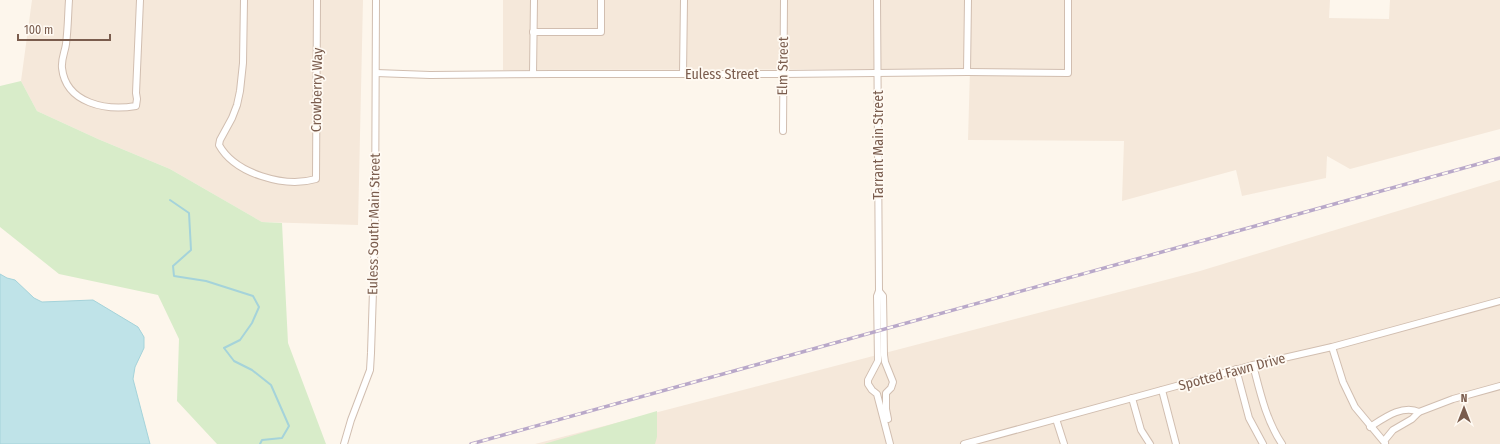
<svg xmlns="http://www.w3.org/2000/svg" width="1500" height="444" font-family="'Fira Sans Condensed',sans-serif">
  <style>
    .residential { fill: #f5e8da }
    .green { fill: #d8ecc9 }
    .water { fill: #bfe3e8; stroke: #a5d3da }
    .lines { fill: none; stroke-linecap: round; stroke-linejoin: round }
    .stream { stroke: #a5d3da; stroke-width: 2 }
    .minor-casing { stroke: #d1beb0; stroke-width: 8 }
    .minor { stroke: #fff; stroke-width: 6 }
    .rail-casing { stroke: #b9a8c9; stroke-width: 3.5 }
    .rail { stroke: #fffaf3; stroke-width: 2; stroke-dasharray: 6; stroke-linecap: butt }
    .labels { text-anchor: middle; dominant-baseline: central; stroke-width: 3.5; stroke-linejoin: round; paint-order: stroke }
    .street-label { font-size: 14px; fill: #7a5c4d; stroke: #fffaf3 }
  </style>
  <rect width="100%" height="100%" fill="#fdf6ec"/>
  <g class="residential">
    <path d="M32,0h331l-5,225 -96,-3 -92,-53 -72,-30 -61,-28 -16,-30z"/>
    <path d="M503,0h827l-1,18 60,1 1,-19h110v129l-150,40 -23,-13 -1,22 -84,18 -6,-26 -114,31 2,-60 -156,-1 2,-71 -467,1z"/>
    <path d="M1500,180v264h-965l665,-173z"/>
  </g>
  <g class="green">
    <path d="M21,81l16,30 61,28 72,30 92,53 20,1 6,120 38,101h-109l-40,-43 2,-62 -21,-44 -99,-21 -59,-47v-141z"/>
    <path d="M657,411v26l-2,7h-111z"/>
  </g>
  <path class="water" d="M0,274l7,4 8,2 19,18 8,4 51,-2 45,27 6,10v11l-9,19 -2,12 17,65h-150z"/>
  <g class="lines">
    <path class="stream" d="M170,200l19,13 2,37 -18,16 1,10 32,5 47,15 6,11 -7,16 -12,17 -16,8 10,13 18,9 19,15 18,41 -7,12 -20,2 -2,4"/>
    <defs>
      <g id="minor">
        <path d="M69,0c-1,14 -1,29 -3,44 -1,8 -5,15 -4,24 4,36 45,43 74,38l1,-7 -1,-6 4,-93"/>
        <path d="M244,0l-1,63 -3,28 -3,14 -5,13 -12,22 -1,5c16,29 66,43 97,34l1,-179"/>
        <path d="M877,0l2,291 -2,5 1,65 -10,19v4l4,6 5,4 13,50"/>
        <path d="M533,32h68v-32"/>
        <path d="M967,72l1,-72"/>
        <path d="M376,73l54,2 124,-1h229l184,-2 101,1v-73"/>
        <path d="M533,74l1,-74"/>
        <path d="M683,74l1,-74"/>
        <path d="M783,131l1,-131"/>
        <path d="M879,291l4,5 1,59 1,7 8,20 -2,6 -5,5v16l2,10"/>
        <path d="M1332,347l11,35 12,25 30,36"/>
        <path d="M1253,365c7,27 13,55 29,79"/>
        <path d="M1236,369l13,49 14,26"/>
        <path d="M1162,390l14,54"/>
        <path d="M1132,398l9,32 9,14"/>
        <path d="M1056,419l8,25"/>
        <path d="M1370,427c14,-9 33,-23 49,-15"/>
        <path d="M1384,441l9,-11 19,-11 7,-7 34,-13 47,-13"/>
        <path d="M344,444l7,-24 19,-50 1,-17 4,-124 1,-229"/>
        <path d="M964,444l289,-79 79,-18 168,-46"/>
      </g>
    </defs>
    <use href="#minor" class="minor-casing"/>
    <use href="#minor" class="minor"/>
    <defs>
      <path id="rail" d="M471,444l1029,-286"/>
    </defs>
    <use href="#rail" class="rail-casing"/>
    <use href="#rail" class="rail"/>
  </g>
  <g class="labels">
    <g class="street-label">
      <text transform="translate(783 66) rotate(-89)">Elm Street</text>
      <text x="722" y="74">Euless Street</text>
      <text transform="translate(317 90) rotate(-89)">Crowberry Way</text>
      <text transform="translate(878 145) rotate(-90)">Tarrant Main Street</text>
      <text transform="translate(374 224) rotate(-89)">Euless South Main Street</text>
      <text transform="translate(1232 372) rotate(-15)">Spotted Fawn Drive</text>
    </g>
  </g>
  <g transform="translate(1464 408)" stroke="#fffaf3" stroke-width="3" paint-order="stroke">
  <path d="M0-3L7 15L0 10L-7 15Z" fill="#7a5c4d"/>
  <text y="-6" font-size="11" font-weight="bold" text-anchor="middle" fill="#7a5c4d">N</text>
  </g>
  <path d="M18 34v6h92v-6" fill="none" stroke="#7a5c4d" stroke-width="2"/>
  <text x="24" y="34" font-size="12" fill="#7a5c4d" stroke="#fffaf3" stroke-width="3" paint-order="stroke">100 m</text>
</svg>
